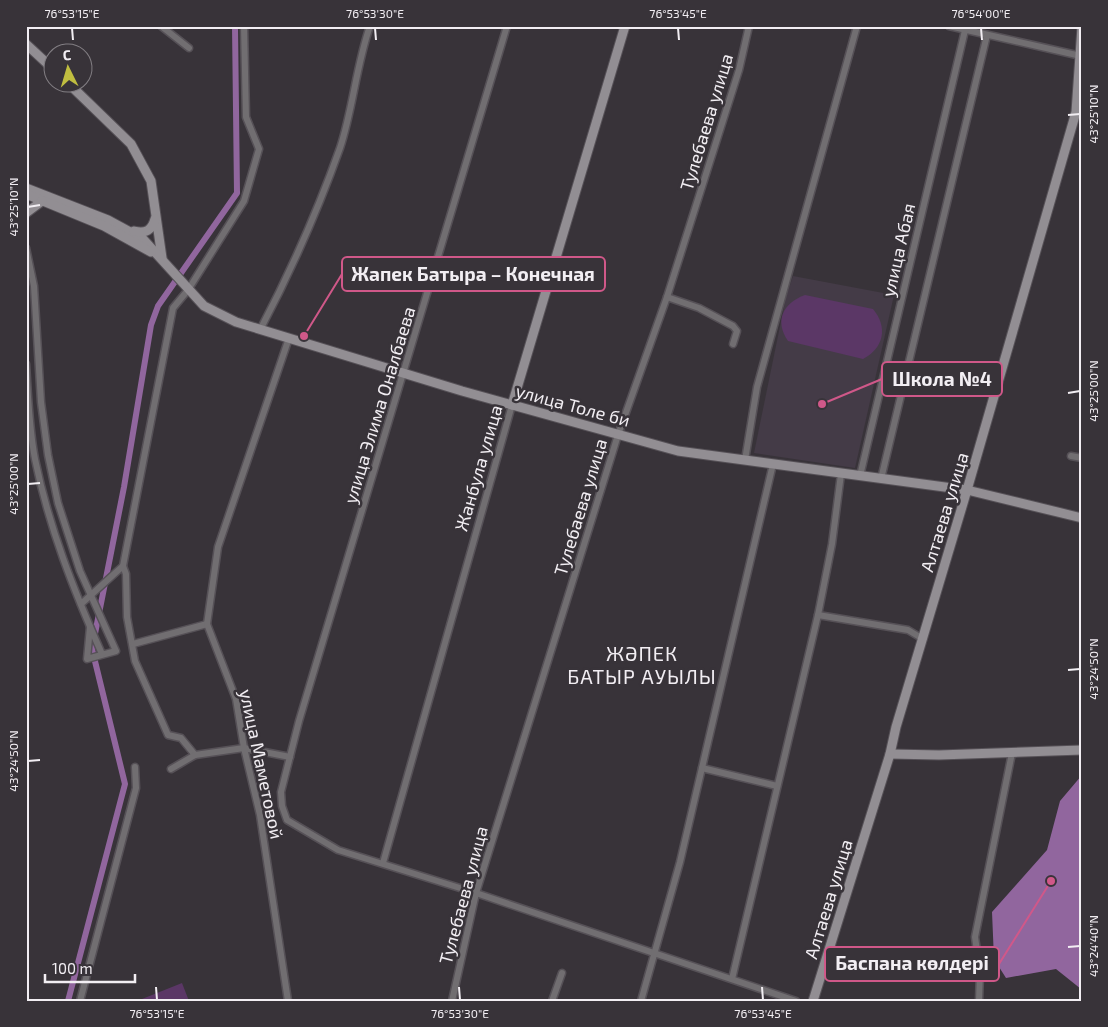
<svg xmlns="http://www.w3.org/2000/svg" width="1108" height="1027" font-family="'Exo 2',sans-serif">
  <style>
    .built { fill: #443b47 }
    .green { fill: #5b3766 }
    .water { fill: #91669e }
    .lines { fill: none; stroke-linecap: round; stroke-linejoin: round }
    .canal { stroke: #91669e; stroke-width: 6 }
    .street-casing { stroke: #565157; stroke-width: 9 }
    .secondary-casing { stroke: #565157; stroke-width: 11 }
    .street { stroke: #716e71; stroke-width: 6 }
    .secondary { stroke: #928e93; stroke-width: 9 }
    .ticks { fill: none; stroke: #f2eef3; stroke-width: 2 }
    .labels { text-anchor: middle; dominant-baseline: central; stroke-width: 5; stroke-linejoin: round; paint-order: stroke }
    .street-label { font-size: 18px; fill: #f2eef3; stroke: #383339 }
    .quarter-label { font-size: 20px; letter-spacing: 1px; fill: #f2eef3; stroke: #383339 }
    .leader { fill: none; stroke: #d05889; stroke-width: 2 }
    .callout-dot { fill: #d05889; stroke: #383339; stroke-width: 2 }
    .callout { fill: #383339; stroke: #d05889; stroke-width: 2 }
    .callout-label { font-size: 19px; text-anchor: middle; font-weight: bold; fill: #f2eef3 }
    .neatline { fill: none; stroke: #f2eef3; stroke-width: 2 }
    .ticks-label { font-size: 12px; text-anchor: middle; fill: #f2eef3 }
  </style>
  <rect width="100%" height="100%" fill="#383339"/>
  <path class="built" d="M793,276l101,19 -39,173 -101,-15 32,-156z"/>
  <g class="green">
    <path d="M805,295l68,14c15,18 11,39 -10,50l-75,-18c-14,-20 -5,-38 17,-46z"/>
    <path d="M182,983l7,18h-52z"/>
  </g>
  <path class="water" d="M1082,775v219l-1,-5 -25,-20 -50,9 -12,-19 -2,-47 55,-62 13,-49z"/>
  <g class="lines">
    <path class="canal" d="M68,1001l57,-217 -33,-135 32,-162 27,-162 7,-19 79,-113 -2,-167"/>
    <defs>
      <g id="street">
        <path d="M161,26l28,22"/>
        <path d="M507,26l-208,695 -18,71 1,14 5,14 51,30 138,43 320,108"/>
        <path d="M949,26l132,30"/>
        <path d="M26,248l8,38 7,116 7,53 10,48 22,68 36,80 -29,8 3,-32"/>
        <path d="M667,297l32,11 34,18 4,5 -4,13"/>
        <path d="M260,330c31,-59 58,-120 80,-182 13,-39 16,-82 30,-122"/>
        <path d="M26,364c2,31 3,64 9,95 14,69 39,132 67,195"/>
        <path d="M1071,456l11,2"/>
        <path d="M745,460l12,-73 100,-361"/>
        <path d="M860,476l106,-450"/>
        <path d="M881,479l106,-444"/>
        <path d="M123,566l3,8 1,43 8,44 33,74 13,3 14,17"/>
        <path d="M81,604l42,-38 50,-258 15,-18 56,-89 15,-52 -13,-32 -2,-91"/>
        <path d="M818,615l90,15 15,9"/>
        <path d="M133,644l74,-20"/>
        <path d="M702,768l75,18"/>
        <path d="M171,769l24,-14 49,-7 46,9"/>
        <path d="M383,863l129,-458"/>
        <path d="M732,979l86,-364 14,-71 9,-70"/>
        <path d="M80,1001l56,-213 -1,-21"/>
        <path d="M288,1001l-28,-186 -16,-67 -8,-49 -29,-75 11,-77 71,-209"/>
        <path d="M452,1001l24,-108 142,-458 49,-138 72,-227 10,-44"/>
        <path d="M552,1001l10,-28"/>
        <path d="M641,1001l39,-139 93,-398"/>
        <path d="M979,1001l1,-29 -5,-35 37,-184"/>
      </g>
      <g id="secondary">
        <path d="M26,44l26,24"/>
        <path d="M67,82l64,62 20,37 11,77"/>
        <path d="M26,188l82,32 35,19 61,67 32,16 226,69 216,60 289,39 115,28"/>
        <path d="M26,194l78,32 47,26"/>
        <path d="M26,213l16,-12"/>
        <path d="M134,231c12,3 18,-1 21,-12"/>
        <path d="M512,405l113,-379"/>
        <path d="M890,754l49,1 143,-5"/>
        <path d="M813,1001l77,-247 6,-27 71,-237 109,-378 6,-85"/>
      </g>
    </defs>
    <use href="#street" class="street-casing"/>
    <use href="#secondary" class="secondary-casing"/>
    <use href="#street" class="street"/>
    <use href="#secondary" class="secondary"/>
  </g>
  <path class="ticks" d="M72,28l1,12M375,28l1,12M678,28l1,12M981,28l1,12M1068,115l12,-1M28,207l12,-2M1068,393l12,-2M28,484l12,-1M1068,670l12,-1M28,761l12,-1M1068,947l12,-1M156,987l1,13M459,987l1,13M762,987l1,13"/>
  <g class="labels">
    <g class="street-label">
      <text transform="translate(706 122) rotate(-73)">Тулебаева улица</text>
      <text transform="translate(898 250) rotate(-77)">улица Абая</text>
      <text transform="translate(379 405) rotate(-73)">улица Элима Оналбаева</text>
      <text transform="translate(573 405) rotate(15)">улица Толе би</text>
      <text transform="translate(478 468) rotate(-74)">Жанбула улица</text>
      <text transform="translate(580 507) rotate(-73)">Тулебаева улица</text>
      <text transform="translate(944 512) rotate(-73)">Алтаева улица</text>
      <text transform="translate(262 764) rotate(78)">улица Маметовой</text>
      <text transform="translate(463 895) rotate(-75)">Тулебаева улица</text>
      <text transform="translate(828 899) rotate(-73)">Алтаева улица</text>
    </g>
    <g class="quarter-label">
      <text x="642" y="653">ЖӘПЕК<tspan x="642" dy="23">БАТЫР АУЫЛЫ</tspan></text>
    </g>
  </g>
  <path class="leader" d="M304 336L342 274M822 404L882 379M1051 881L999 964"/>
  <g class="callout-dot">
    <circle cx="304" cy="336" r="5"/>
    <circle cx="822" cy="404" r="5"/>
    <circle cx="1051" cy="881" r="5"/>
  </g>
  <g class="callout">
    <rect x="342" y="257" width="263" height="34" rx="5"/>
    <rect x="882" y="362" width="120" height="34" rx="5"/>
    <rect x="825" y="947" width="174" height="34" rx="5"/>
  </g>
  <g class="callout-label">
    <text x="473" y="281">Жапек Батыра – Конечная</text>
    <text x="942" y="386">Школа №4</text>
    <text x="912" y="970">Баспана көлдері</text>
  </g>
  <rect width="1108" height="1027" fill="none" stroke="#383339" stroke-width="55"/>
  <g transform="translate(68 68) rotate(355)"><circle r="24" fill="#383339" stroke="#827e83"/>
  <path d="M0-4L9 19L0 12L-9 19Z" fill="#c0be40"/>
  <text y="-8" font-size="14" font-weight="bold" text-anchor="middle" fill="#f2eef3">С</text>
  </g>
  <path d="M45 974v8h90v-8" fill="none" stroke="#f2eef3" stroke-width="2.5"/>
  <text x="52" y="974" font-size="15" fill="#f2eef3" stroke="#383339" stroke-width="4" paint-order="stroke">100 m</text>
  <rect x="28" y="28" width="1052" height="972" class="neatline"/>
  <g class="ticks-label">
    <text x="72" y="18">76°53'15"E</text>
    <text x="375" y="18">76°53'30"E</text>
    <text x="678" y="18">76°53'45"E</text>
    <text x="981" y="18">76°54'00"E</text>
    <text transform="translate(1094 114) rotate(-90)" y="4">43°25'10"N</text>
    <text transform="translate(14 207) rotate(-90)" y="4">43°25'10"N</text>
    <text transform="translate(1094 391) rotate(-90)" y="4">43°25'00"N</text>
    <text transform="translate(14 484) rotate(-90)" y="4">43°25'00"N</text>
    <text transform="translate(1094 669) rotate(-90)" y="4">43°24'50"N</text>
    <text transform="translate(14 761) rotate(-90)" y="4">43°24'50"N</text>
    <text transform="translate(1094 946) rotate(-90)" y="4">43°24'40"N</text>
    <text x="157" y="1018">76°53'15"E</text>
    <text x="460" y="1018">76°53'30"E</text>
    <text x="763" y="1018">76°53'45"E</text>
  </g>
</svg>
